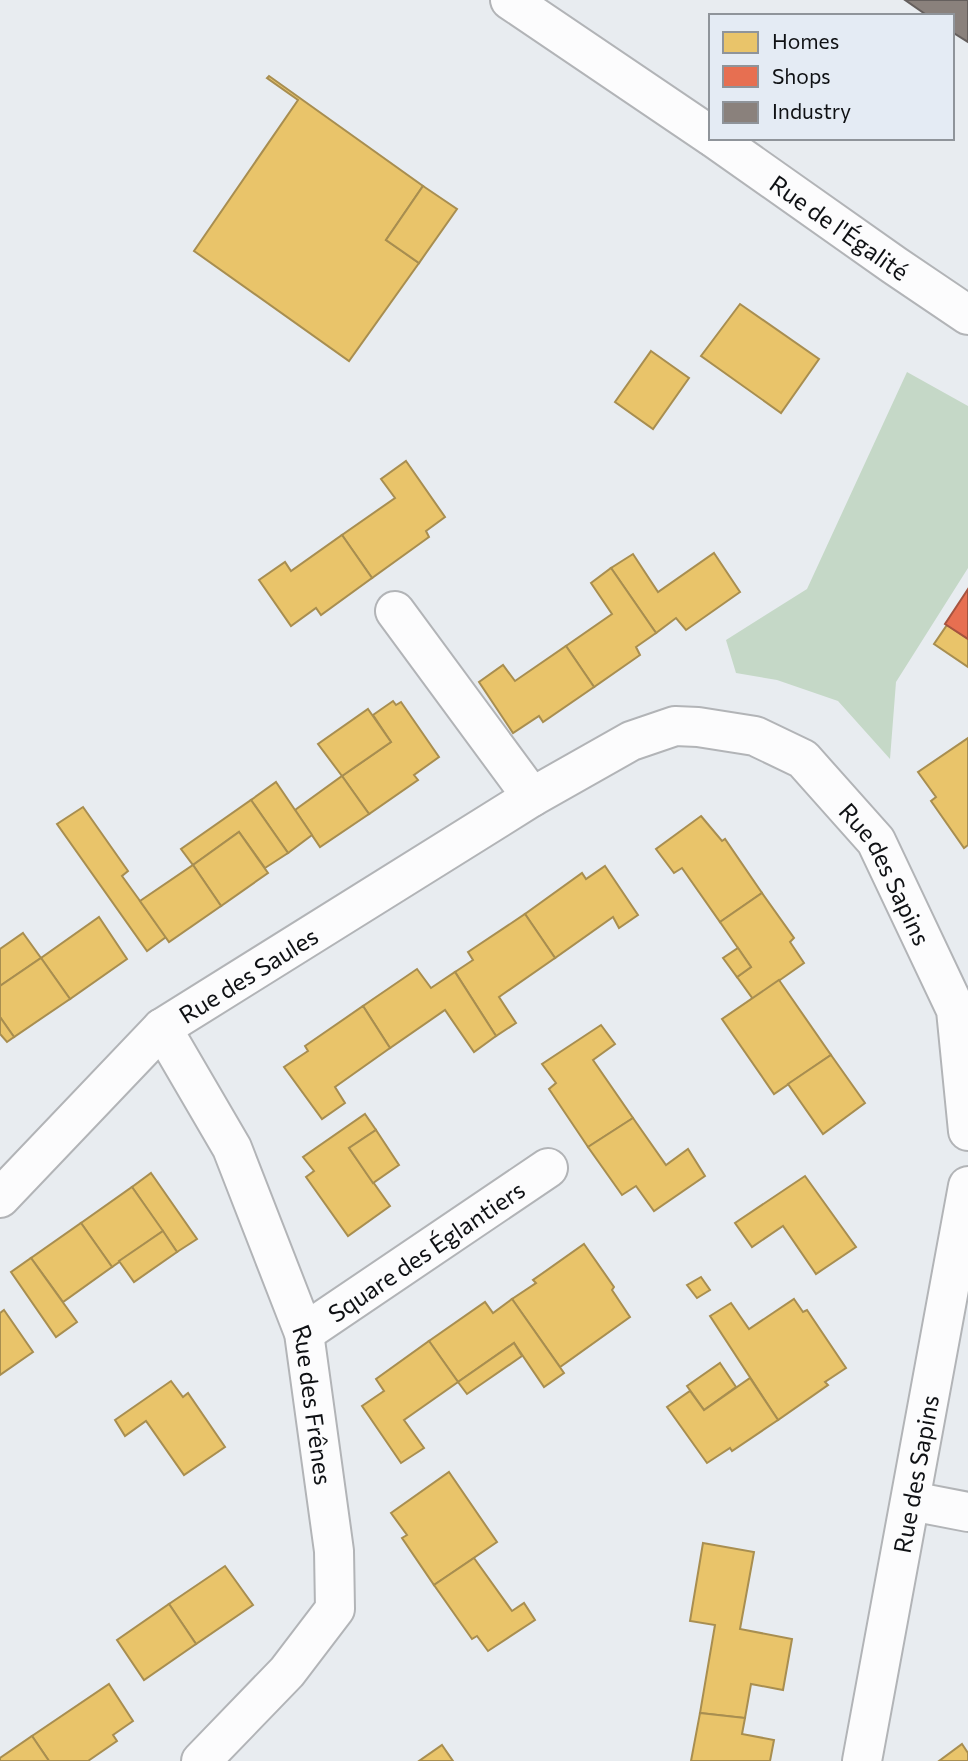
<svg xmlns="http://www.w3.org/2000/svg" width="968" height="1761" font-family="Commissioner,sans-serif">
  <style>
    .green { fill: #c5d8c7 }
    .homes { fill: #e9c46a; stroke: #a88e50; stroke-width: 2 }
    .shops { fill: #e76f51; stroke: #a6533f; stroke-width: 2 }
    .industry { fill: #8a817c; stroke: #655f5d; stroke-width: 2 }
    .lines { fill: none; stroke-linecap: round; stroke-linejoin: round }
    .minor-casing { stroke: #b2b4b7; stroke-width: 42 }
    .minor { stroke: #fcfcfd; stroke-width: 38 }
    .labels { text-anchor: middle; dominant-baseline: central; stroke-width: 7; stroke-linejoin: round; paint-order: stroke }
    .street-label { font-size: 24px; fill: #0f1114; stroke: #e4ebf4 }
  </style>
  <rect width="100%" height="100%" fill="#e8ecf0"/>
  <path class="green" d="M907,372l61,34v162l-72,114 -6,77 -52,-58 -61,-21 -41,-7 -10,-33 81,-51z"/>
  <g class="homes">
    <path d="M269,76l154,110 -37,54 33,23 -70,98 -155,-110 104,-151 -31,-22z"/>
    <path d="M423,186l34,23 -38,54 -33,-23z"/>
    <path d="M740,304l79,55 -38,54 -80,-57z"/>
    <path d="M651,351l38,27 -36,51 -38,-27z"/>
    <path d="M406,461l39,56 -19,14 3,6 -57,41 -30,-43 53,-37 -14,-19z"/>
    <path d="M342,535l30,43 -51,37 -5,-7 -25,18 -32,-46 26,-18 6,9z"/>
    <path d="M714,553l26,39 -54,38 -10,-12 -20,15 -45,-65 22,-14 25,38z"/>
    <path d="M611,568l45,65 -20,14 4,8 -46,32 -28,-41 46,-32 -21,-31z"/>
    <path d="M947,625l21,14v28l-34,-23z"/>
    <path d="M566,646l28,41 -51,35 -4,-6 -26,17 -34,-51 24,-17 12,16z"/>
    <path d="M393,701l3,4 5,-3 38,55 -25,18 4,5 -49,34 -27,-38 49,-34 -18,-27z"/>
    <path d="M368,709l23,33 -49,34 -24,-32z"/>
    <path d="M968,738v107l-4,3 -33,-47 5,-4 -18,-25z"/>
    <path d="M342,776l27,38 -49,33 -25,-37z"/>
    <path d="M276,782l36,53 -24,18 -37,-53z"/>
    <path d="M251,800l37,53 -23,15 -26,-36 -46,33 -12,-16z"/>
    <path d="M83,807l45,64 -6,5 44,61 -19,14 -90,-127z"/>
    <path d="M701,816l21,25 3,-2 37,54 -42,29 -38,-54 -8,5 -18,-24z"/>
    <path d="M239,832l29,41 -47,33 -28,-41z"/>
    <path d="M193,865l28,41 -52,36 -29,-41z"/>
    <path d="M605,866l33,49 -19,13 -6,-11 -58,41 -30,-44 57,-41 4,6z"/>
    <path d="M762,893l32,45 -4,4 14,21 -51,36 -16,-22 14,-10 -31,-45z"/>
    <path d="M525,914l30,44 -56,39 17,26 -20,13 -41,-64 18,-12 -5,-8z"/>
    <path d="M99,917l28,42 -57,40 -29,-41z"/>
    <path d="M23,933l18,25 -41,28v-37z"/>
    <path d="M738,948l13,19 -14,10 -14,-19z"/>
    <path d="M41,958l29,41 -56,38 -14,-20v-31z"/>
    <path d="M417,969l14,19 24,-16 41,64 -22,16 -29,-42 -55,38 -27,-42z"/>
    <path d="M779,980l52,75 -57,39 -52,-75z"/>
    <path d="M363,1006l27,42 -55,39 10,16 -23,16 -38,-52 24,-16 -3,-5z"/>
    <path d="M0,1017l14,20 -7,5 -7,-8z"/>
    <path d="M601,1025l14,19 -22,16 40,58 -45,29 -39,-58 7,-6 -14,-19z"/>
    <path d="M831,1055l34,48 -42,31 -35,-50z"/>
    <path d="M365,1114l11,16 -27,18 41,58 -42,30 -42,-59 8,-6 -11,-14z"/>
    <path d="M633,1118l33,47 22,-16 17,27 -51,35 -18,-25 -14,9 -34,-48z"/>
    <path d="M376,1130l23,35 -26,18 -24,-35z"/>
    <path d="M151,1173l46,66 -20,13 -45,-65z"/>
    <path d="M805,1176l51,71 -40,27 -33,-48 -31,21 -17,-24z"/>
    <path d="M132,1187l31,44 -51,36 -31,-44z"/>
    <path d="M81,1223l31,44 -49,35 -32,-44z"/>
    <path d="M163,1231l14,21 -43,30 -15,-21z"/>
    <path d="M584,1244l30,43 -2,3 18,27 -70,50 -48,-68 24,-16 -3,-3z"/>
    <path d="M31,1258l46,64 -21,15 -45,-65z"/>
    <path d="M701,1277l9,13 -13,8 -10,-13z"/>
    <path d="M512,1299l52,74 -20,14 -30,-44 -56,39 -29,-41 56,-39 8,11z"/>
    <path d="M794,1299l9,13 4,-2 39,58 -21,14 3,3 -50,35 -68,-104 21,-13 18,26z"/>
    <path d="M4,1310l29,42 -33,23v-62z"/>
    <path d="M429,1341l29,41 -54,38 20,28 -23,15 -39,-57 22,-15 -8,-12z"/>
    <path d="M514,1343l8,13 -55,38 -9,-12z"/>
    <path d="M720,1363l16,24 -32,23 -17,-24z"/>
    <path d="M750,1378l28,42 -46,31 -2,-3 -23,15 -40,-56 23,-16 14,19z"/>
    <path d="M171,1381l12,16 5,-4 37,54 -41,28 -38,-54 -21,15 -10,-16z"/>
    <path d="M449,1472l48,70 -63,43 -32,-47 5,-3 -16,-22z"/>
    <path d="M703,1543l51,9 -14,77 52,10 -9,51 -32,-6 -6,34 -45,-5 15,-88 -25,-4z"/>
    <path d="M474,1558l38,53 12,-8 11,17 -47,31 -11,-15 -5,3 -38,-54z"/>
    <path d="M225,1566l28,39 -57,39 -27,-40z"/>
    <path d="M169,1604l27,40 -52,36 -27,-40z"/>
    <path d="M109,1684l24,37 -20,14 4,6 -29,20h-39l-17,-25z"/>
    <path d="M700,1713l45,5 -3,16 32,6 -4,21h-79z"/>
    <path d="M32,1736l17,25h-49v-3z"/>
    <path d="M962,1744l6,9v8h-29z"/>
    <path d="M442,1745l11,16h-34z"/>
  </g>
  <path class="shops" d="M968,589v50l-23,-15z"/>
  <path class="industry" d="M905,0h63v42l-16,-10v-16h-24z"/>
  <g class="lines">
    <defs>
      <g id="minor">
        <path d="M510,0l201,136"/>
        <path id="s1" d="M714,138l180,127 74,50"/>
        <path d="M395,611l137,186"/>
        <path id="s2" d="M162,1028l70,120 72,185 30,218 1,58 -48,63 -86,89"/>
        <path id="s3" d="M0,1198l162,-170 370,-231 99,-56 44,-15 23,1 57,9 48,23 73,82 80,169 12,121"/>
        <path id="s4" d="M304,1333l244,-165"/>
        <path d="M911,1501l57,11"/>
        <path id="s5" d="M862,1761l106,-575"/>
      </g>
    </defs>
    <use href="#minor" class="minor-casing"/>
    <use href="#minor" class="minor"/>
  </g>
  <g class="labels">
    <g class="street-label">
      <text stroke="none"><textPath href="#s1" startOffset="154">Rue de l'Égalité</textPath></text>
      <text stroke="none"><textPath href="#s3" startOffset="1108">Rue des Sapins</textPath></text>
      <text stroke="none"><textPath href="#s3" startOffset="336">Rue des Saules</textPath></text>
      <text stroke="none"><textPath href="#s4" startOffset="147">Square des Églantiers</textPath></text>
      <text stroke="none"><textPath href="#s2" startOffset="410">Rue des Frênes</textPath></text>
      <text stroke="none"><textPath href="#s5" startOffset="292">Rue des Sapins</textPath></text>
    </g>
  </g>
  <rect x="709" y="14" width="245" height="126" fill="#e4ebf4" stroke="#8f949a" stroke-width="2"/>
  <rect x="723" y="32" width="35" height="21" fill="#e9c46a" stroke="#8f949a" stroke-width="2"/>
  <text x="772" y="49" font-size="21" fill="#0f1114">Homes</text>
  <rect x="723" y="66" width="35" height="21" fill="#e76f51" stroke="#8f949a" stroke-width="2"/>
  <text x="772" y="84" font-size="21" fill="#0f1114">Shops</text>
  <rect x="723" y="102" width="35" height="21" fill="#8a817c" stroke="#8f949a" stroke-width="2"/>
  <text x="772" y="119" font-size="21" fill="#0f1114">Industry</text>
</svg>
